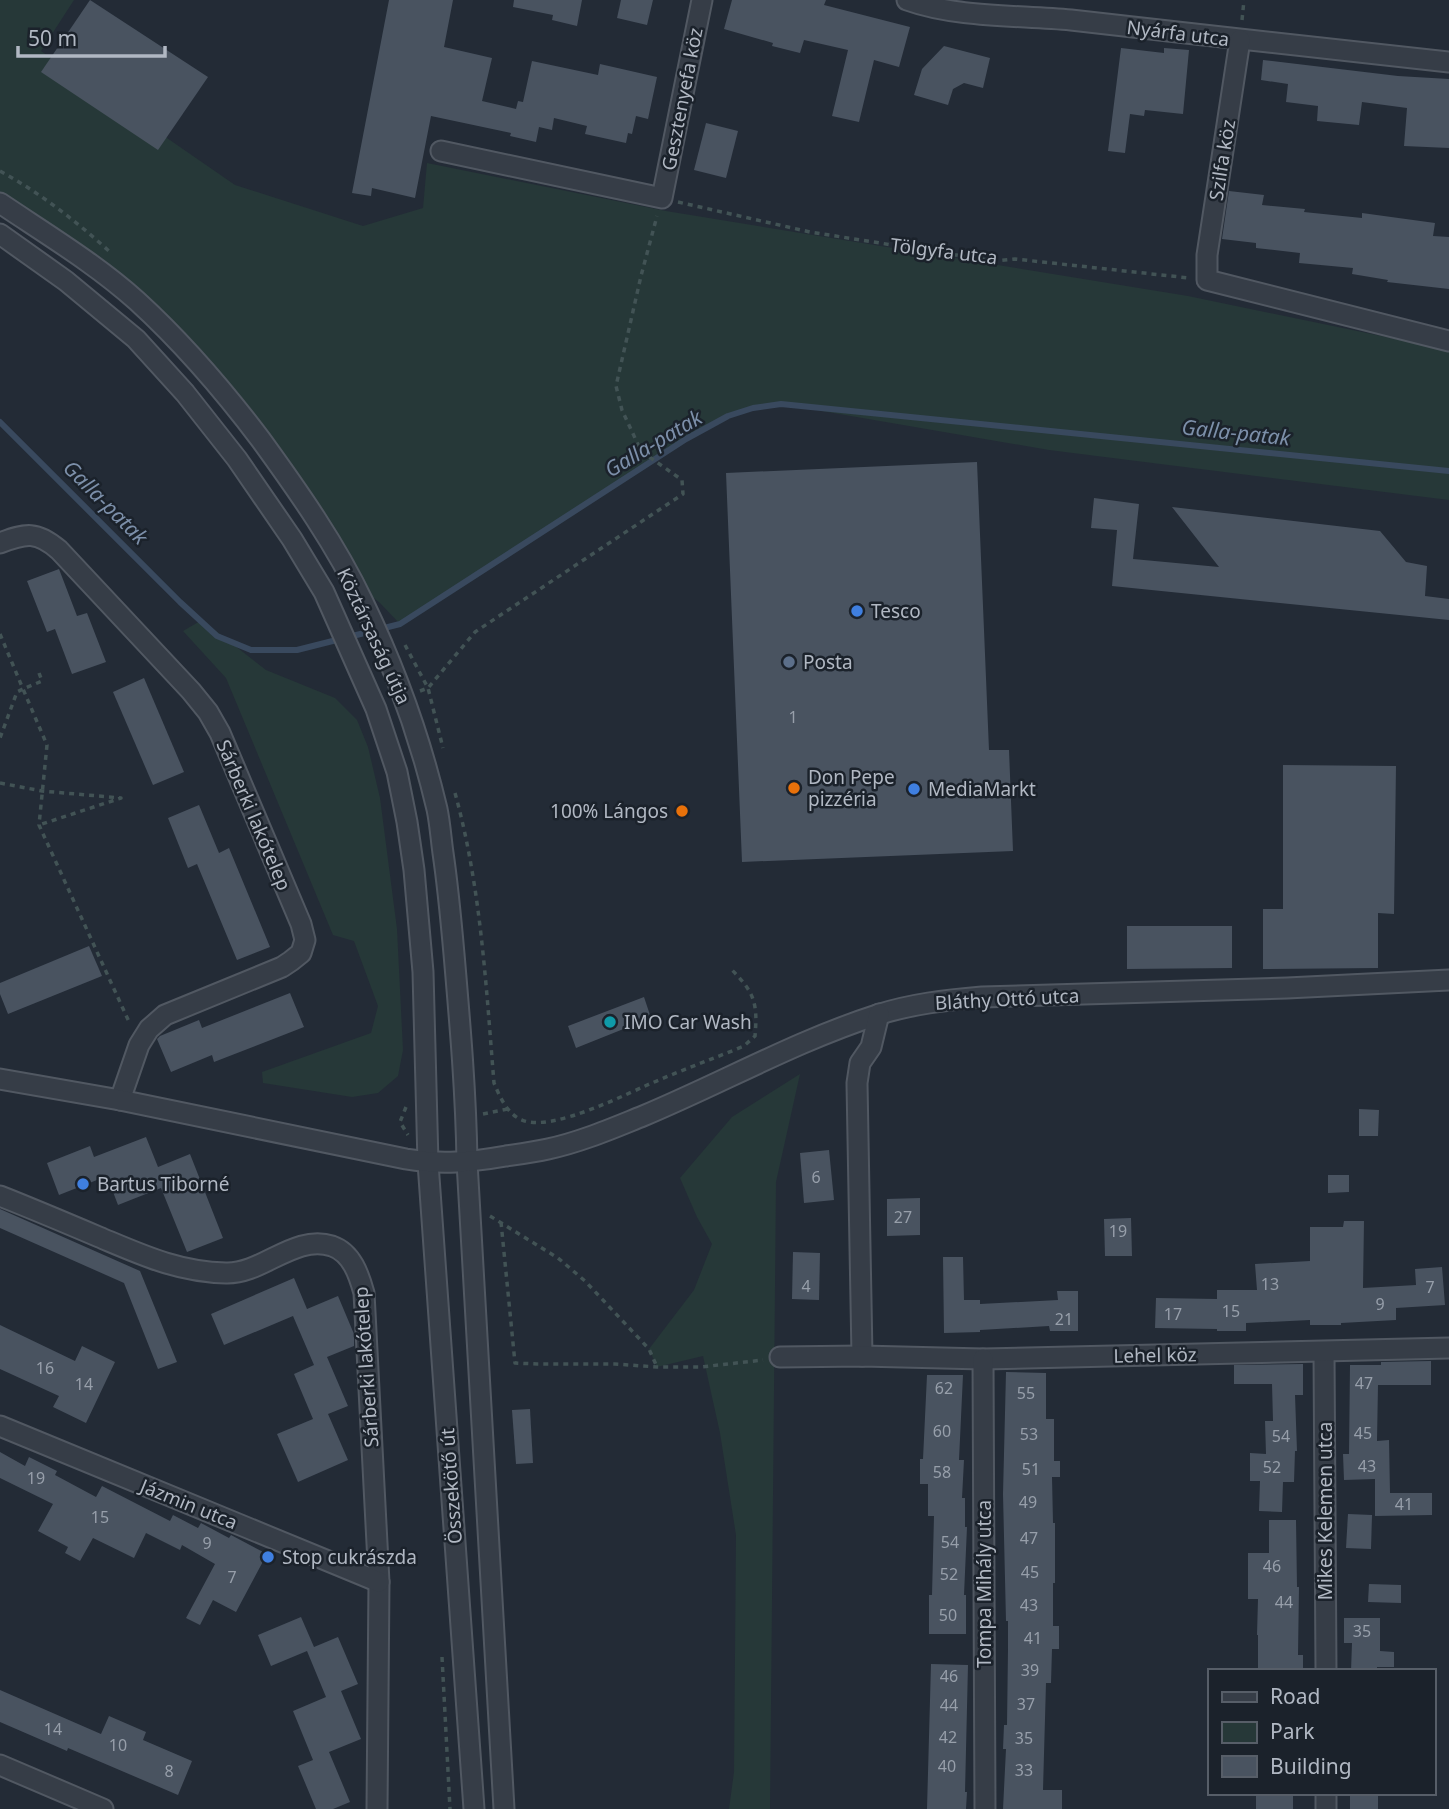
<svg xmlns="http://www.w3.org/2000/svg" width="1449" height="1809" font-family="'Noto Sans',sans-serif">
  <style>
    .green { fill: #263838 }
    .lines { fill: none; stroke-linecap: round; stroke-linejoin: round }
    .stream { stroke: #39495e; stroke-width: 6 }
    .building { fill: #495360 }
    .minor-casing { stroke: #515862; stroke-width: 23 }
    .path { stroke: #425355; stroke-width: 3.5; stroke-dasharray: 5 5; stroke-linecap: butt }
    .minor { stroke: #363d47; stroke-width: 19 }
    .shop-dot { fill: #3f7fe0; stroke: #1b222b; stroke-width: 2.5 }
    .service-dot { fill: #5c6f8a; stroke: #1b222b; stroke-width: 2.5 }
    .food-dot { fill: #e8710a; stroke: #1b222b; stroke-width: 2.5 }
    .culture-dot { fill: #0f9aa8; stroke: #1b222b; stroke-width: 2.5 }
    .labels { text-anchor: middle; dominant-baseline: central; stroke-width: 5; stroke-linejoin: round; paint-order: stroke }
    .number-label { font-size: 16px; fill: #979faa }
    .street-label { font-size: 19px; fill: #b1b8c3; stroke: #1b222b }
    .poi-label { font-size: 19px; fill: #b1b8c3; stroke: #1b222b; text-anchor: start }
    .water-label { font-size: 21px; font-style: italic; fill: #7c8fa9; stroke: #1b222b }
  </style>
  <rect width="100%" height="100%" fill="#232b36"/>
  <g class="green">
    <path d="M0,0h74l-33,51 194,134 128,41 60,-18 4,-45 239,48 522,85 261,54v150l-400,-50 -268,-46 -53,12 -42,23 -286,185 -20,-21 -28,-23 -166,-230 -186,-146z"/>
    <path d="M202,620l64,50 69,28 22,22 11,27 12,51 17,131 6,121 -5,26 -20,17 -26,4 -89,-14 -1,-11 109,-39 7,-27 -24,-65 -21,-6 -107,-257 -43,-47z"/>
    <path d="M800,1074l-24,108 -6,627h-41l5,-37 2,-237 -16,-102 -17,-77 -46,11 -8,-18 45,-59 18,-46 -15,-27 -17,-39 52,-61z"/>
  </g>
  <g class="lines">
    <path class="stream" d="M0,422l180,180 37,34 34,14h46l103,-26 286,-185 42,-23 25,-8 28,-4 668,67"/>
  </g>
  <g class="building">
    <path d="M90,0l118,77 -50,73 -117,-78z"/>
    <path d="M389,0h64l-9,47 48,11 -10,43 34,8 2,-8 5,1 9,-41 66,14 2,-11 57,13 -9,42 -12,-3 -4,18 -4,-1 -2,10 -41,-9 2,-8 -33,-8 -2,12 -13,-3 -3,15 -26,-6 1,-3 -80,-17 -16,82 -43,-10 -1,8 -19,-3z"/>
    <path d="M514,0h68l-5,26 -25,-6 1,-5 -40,-8z"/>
    <path d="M621,0h32l-6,25 -30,-7z"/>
    <path d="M732,0h94l-2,5 86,22 -11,40 -25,-7 -15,62 -27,-6 16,-66 -44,-10 -4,13 -28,-7 1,-3 -49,-14z"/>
    <path d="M944,46l46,12 -7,30 -19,-5 -11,6 -5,16 -34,-10 8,-26z"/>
    <path d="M1121,48l43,5v-5l25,2 -6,64 -38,-4 -1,6 -14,-2 -5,39 -17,-2z"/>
    <path d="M1263,60l135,16 51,3v69l-45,-2 3,-38 -45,-6 -3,23 -42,-4 1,-15 -32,-4 2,-18 -27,-4z"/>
    <path d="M706,123l32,8 -12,47 -32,-8z"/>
    <path d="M1229,191l35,4 -2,10 43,4 -1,3 58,6v-5l73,10 -2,13 16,1v52l-62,-7 1,-2 -36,-6 1,-6 -54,-5 1,-10 -44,-5v-5l-34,-4z"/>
    <path d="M977,462l12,288h20l4,101 -271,11 -16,-389z"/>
    <path d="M1094,498l45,6 -6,55 86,8 -47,-60 208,24 26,31 21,4 -2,30 24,3v21l-337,-34 5,-56 -26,-2z"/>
    <path d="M59,569l18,47 10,-3 19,49 -34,12 -17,-45 -8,3 -20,-51z"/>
    <path d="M144,678l40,94 -31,13 -40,-93z"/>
    <path d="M1283,765l113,1 -2,148 -16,-1v55l-115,1v-60h20z"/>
    <path d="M199,805l20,48 10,-5 41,99 -33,13 -40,-96 -9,4 -20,-50z"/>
    <path d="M1127,926h105v42l-105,1z"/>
    <path d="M89,946l13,30 -94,38 -8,-20v-11z"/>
    <path d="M290,993l14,34 -90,35 -2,-7 -41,17 -14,-33 3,-3 39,-16 3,8z"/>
    <path d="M644,997l7,21 -75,30 -8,-22z"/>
    <path d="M1359,1109l20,1 -1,26h-19z"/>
    <path d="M146,1137l12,30 32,-13 33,84 -36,14 -26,-64 -43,17 -11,-29 -48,19 -12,-32 43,-17 4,11z"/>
    <path d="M829,1150l5,50 -30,3 -4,-50z"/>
    <path d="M1328,1175h21v17l-21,1z"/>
    <path d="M920,1198v37l-33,1v-37z"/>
    <path d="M0,1209l140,62 37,91 -19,7 -34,-86 -124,-55z"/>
    <path d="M1131,1218l1,38h-27l-1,-37z"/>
    <path d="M1344,1221h20l-1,67 53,-3 -1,-16 27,-2 3,38 -49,3v12l-55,3v2h-31v-5l-64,3v8h-29v-2l-62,-1 1,-30 61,1v-9h40l-2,-26 55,-3v-34h33z"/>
    <path d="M793,1252l27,1 -1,47 -27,-1z"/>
    <path d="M943,1257h20l1,43h16v4l78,-4 -1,-9h21v40h-28l-1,-5 -69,4v2l-36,1z"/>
    <path d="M294,1278l13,31 31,-13 16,38v12l-27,11 21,49 -20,8 20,46 -50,22 -21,-48 36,-15 -19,-45 20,-9 -21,-49 -69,29 -13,-31z"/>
    <path d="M0,1325l75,36 7,-15 33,16 -29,61 -33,-16 6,-11 -59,-27z"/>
    <path d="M1431,1361v24h-53l-1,56 12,-1 1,53h42v22l-57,1v-37l-31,1 -1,-26h6l1,-89h31v-3z"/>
    <path d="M1303,1364v31h-8l2,56h-2l-1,31h-11l-1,30 -23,-1 1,-30h-10v-28l16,1 -1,-33h8l-1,-37h-38v-19z"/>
    <path d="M1006,1372l40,1v46h8v42h6v16h-8l1,46h2v60h-2v43h6v23h-7l-1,34h-5l-3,107h19v19h-59l3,-60h-3l1,-24h3l1,-76v-28h-2l-3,-127z"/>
    <path d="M927,1375h36l-4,85h5l-2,38h3v29h2l-3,68h2v39h-37v-39h3l2,-79h-6v-32h-8v-25h3z"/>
    <path d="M530,1409l3,54 -17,1 -4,-54z"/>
    <path d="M0,1452l25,14 4,-9 28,14 -2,4 41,22 6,-11 68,35 3,-6 25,13 3,-5 28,15 2,-3 36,19 -31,58 -23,-12 -13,25 -14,-7 29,-54 -33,-19 -2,5 -34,-17 -12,25 -41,-20 -13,23 -15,-8 3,-6 -30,-16 15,-27 -53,-26z"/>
    <path d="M1348,1514l24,1 -1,34 -25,-1z"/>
    <path d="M1269,1520h27l1,67h2l-1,68h5v16h-30v-3h-15v-33h-1l1,-36h-10v-46h21z"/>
    <path d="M1369,1584l32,1v18l-33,-1z"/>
    <path d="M301,1617l13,30 24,-10 20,47 -17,7 20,48 -32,13 21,50 -17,7h-17l-18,-43 15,-6 -20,-49 33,-14 -19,-46 -36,15 -13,-31z"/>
    <path d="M1344,1618h36v33l14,1v15h-17v4h-26l1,-28h-8z"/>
    <path d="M931,1664l37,1 -3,127h2l-1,17h-39z"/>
    <path d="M0,1690l101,44 8,-18 37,16 -3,8 49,21 -14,34 -110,-47 -1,3 -67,-29z"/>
    <rect x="1256" y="1793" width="37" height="16"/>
    <rect x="1350" y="1793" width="28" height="16"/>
  </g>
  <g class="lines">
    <defs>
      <g id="minor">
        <path d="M907,0c50,18 112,15 164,20 126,14 252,29 378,42"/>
        <path d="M1240,40l-33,215v25l242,61"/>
        <path d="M441,151l221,47 40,-198"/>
        <path d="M0,203c46,31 96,61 137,98 46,42 87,90 124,139 37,51 75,105 102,162 32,66 57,135 74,207 3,14 4,30 6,44 5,34 8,67 11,101 6,70 12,139 13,208l37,647"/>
        <path d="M0,234l66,47 70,58 49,54 52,66 55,80 32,53 52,117 21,63 10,50 7,48 9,102 5,191 46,646"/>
        <path d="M0,543c26,-10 37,-12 59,7l132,141 17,21 12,21 81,191 4,16 -4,13 -10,8 -9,6 -117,48 -16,14 -10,16 -19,55"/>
        <path d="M0,1079l120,21 286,59c35,6 66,3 100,-3 14,-2 29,-4 42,-7 33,-7 65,-21 95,-33 79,-33 153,-75 234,-101 34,-11 69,-15 105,-18l305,-9 162,-8"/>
        <path d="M0,1196c33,13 66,27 99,41 43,18 79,35 127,36 37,1 68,-39 106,-27 20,7 27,29 32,47l15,289 -2,227"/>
        <path d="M1324,1352l2,319"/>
        <path d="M862,1356l-5,-273 3,-20 11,-16 8,-33"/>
        <path d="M780,1357l82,-1 121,3 466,-11"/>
        <path d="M983,1359l2,450"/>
        <path d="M0,1426l379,156"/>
        <path d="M0,1765l103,44"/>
        <path d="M1326,1793v16"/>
      </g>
    </defs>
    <use href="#minor" class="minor-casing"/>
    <g class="path">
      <path d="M1242,20l2,-20"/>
      <path d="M0,171c40,22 76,50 110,81"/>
      <path d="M678,202l132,30 184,29 21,-2 174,19"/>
      <path d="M0,634l23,55 -6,3 -17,46"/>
      <path d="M405,645l23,43 15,60"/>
      <path d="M39,673l3,8 -19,8 24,56 -8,80 91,199"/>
      <path d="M420,691l8,-3 47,-56 208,-138 -1,-14 -41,-29 -19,-41 -6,-24 25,-110 16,-60"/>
      <path d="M0,783l42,8 79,7 -82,27"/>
      <path d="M455,793c26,94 31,193 39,290 6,14 13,31 28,37 31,13 107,-28 137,-40 28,-12 56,-22 85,-34l11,-10c3,-34 -1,-44 -25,-68"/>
      <path d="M406,1107l-6,15 8,13"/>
      <path d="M483,1114l25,-5 1,2"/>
      <path d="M490,1216l68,42 27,23 64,68 8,18"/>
      <path d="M501,1222l14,141 22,1h78l42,3h44l62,-7"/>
      <path d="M442,1657l8,152"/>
    </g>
    <use href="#minor" class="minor"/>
  </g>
  <g class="shop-dot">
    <circle cx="857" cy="611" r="7"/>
    <circle cx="914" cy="789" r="7"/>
    <circle cx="83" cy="1184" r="7"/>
    <circle cx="268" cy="1557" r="7"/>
  </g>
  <circle class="service-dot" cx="789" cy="662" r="7"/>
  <g class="food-dot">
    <circle cx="794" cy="788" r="7"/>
    <circle cx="682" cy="811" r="7"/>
  </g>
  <circle class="culture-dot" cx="610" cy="1022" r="7"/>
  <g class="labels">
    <g class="number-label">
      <text x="793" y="717">1</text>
      <text x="816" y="1177">6</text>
      <text x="903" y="1217">27</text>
      <text x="1118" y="1231">19</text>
      <text x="1270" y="1284">13</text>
      <text x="806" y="1286">4</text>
      <text x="1430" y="1287">7</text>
      <text x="1380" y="1304">9</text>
      <text x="1231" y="1311">15</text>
      <text x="1173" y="1314">17</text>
      <text x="1064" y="1319">21</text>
      <text x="45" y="1368">16</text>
      <text x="1364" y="1383">47</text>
      <text x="84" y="1384">14</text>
      <text x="944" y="1388">62</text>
      <text x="1026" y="1393">55</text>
      <text x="942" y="1431">60</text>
      <text x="1363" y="1433">45</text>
      <text x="1029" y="1434">53</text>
      <text x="1281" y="1436">54</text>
      <text x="1367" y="1466">43</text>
      <text x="1272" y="1467">52</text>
      <text x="1031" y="1469">51</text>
      <text x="942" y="1472">58</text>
      <text x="36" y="1478">19</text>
      <text x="1028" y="1502">49</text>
      <text x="1404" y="1504">41</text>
      <text x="100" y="1517">15</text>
      <text x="1029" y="1538">47</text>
      <text x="950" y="1542">54</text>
      <text x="207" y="1543">9</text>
      <text x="1272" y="1566">46</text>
      <text x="1030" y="1572">45</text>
      <text x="949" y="1574">52</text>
      <text x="232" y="1577">7</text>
      <text x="1284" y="1602">44</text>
      <text x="1029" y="1605">43</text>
      <text x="948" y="1615">50</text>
      <text x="1362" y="1631">35</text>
      <text x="1033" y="1638">41</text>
      <text x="1030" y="1670">39</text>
      <text x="949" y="1676">46</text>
      <text x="1026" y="1704">37</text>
      <text x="949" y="1705">44</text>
      <text x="53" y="1729">14</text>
      <text x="948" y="1737">42</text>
      <text x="1024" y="1738">35</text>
      <text x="118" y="1745">10</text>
      <text x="947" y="1766">40</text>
      <text x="1024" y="1770">33</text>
      <text x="169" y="1771">8</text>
    </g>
    <g class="street-label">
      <text transform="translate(1178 33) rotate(7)">Nyárfa utca</text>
      <text transform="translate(682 99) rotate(-79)">Gesztenyefa köz</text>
      <text transform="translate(1222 160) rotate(-81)">Szilfa köz</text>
      <text transform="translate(944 251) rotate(7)">Tölgyfa utca</text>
      <text transform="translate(374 636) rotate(65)">Köztársaság útja</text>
      <text transform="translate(254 815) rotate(67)">Sárberki lakótelep</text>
      <text transform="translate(1007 999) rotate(-3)">Bláthy Ottó utca</text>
      <text transform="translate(1155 1355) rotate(-1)">Lehel köz</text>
      <text transform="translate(366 1367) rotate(-94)">Sárberki lakótelep</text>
      <text transform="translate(451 1486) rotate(-94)">Összekötő út</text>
      <text transform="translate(189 1504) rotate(22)">Jázmin utca</text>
      <text transform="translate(1325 1511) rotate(-90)">Mikes Kelemen utca</text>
      <text transform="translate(984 1584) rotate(-90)">Tompa Mihály utca</text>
    </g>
    <g class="poi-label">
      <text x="871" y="611">Tesco</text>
      <text x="803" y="662">Posta</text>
      <text x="808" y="777">Don Pepe<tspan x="808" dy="22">pizzéria</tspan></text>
      <text x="928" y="789">MediaMarkt</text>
      <text x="668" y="811" text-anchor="end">100% Lángos</text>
      <text x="624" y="1022">IMO Car Wash</text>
      <text x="97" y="1184">Bartus Tiborné</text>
      <text x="282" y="1557">Stop cukrászda</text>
    </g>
    <g class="water-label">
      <text transform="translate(1236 432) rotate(6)">Galla-patak</text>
      <text transform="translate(653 443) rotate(-31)">Galla-patak</text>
      <text transform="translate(106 502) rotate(45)">Galla-patak</text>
    </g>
  </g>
  <rect x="1208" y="1669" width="228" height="126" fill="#1b222b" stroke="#575e68" stroke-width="2"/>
  <rect x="1222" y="1692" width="35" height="10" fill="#363d47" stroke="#575e68" stroke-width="2"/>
  <text x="1270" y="1704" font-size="21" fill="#b1b8c3">Road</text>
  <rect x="1222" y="1722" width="35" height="21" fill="#263838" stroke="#575e68" stroke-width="2"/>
  <text x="1270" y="1739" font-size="21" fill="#b1b8c3">Park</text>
  <rect x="1222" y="1756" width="35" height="21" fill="#495360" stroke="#575e68" stroke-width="2"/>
  <text x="1270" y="1774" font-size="21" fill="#b1b8c3">Building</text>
  <path d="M18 46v10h147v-10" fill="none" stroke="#b1b8c3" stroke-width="3.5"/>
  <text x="28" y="46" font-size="21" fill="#b1b8c3" stroke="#1b222b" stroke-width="5" paint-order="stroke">50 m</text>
</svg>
